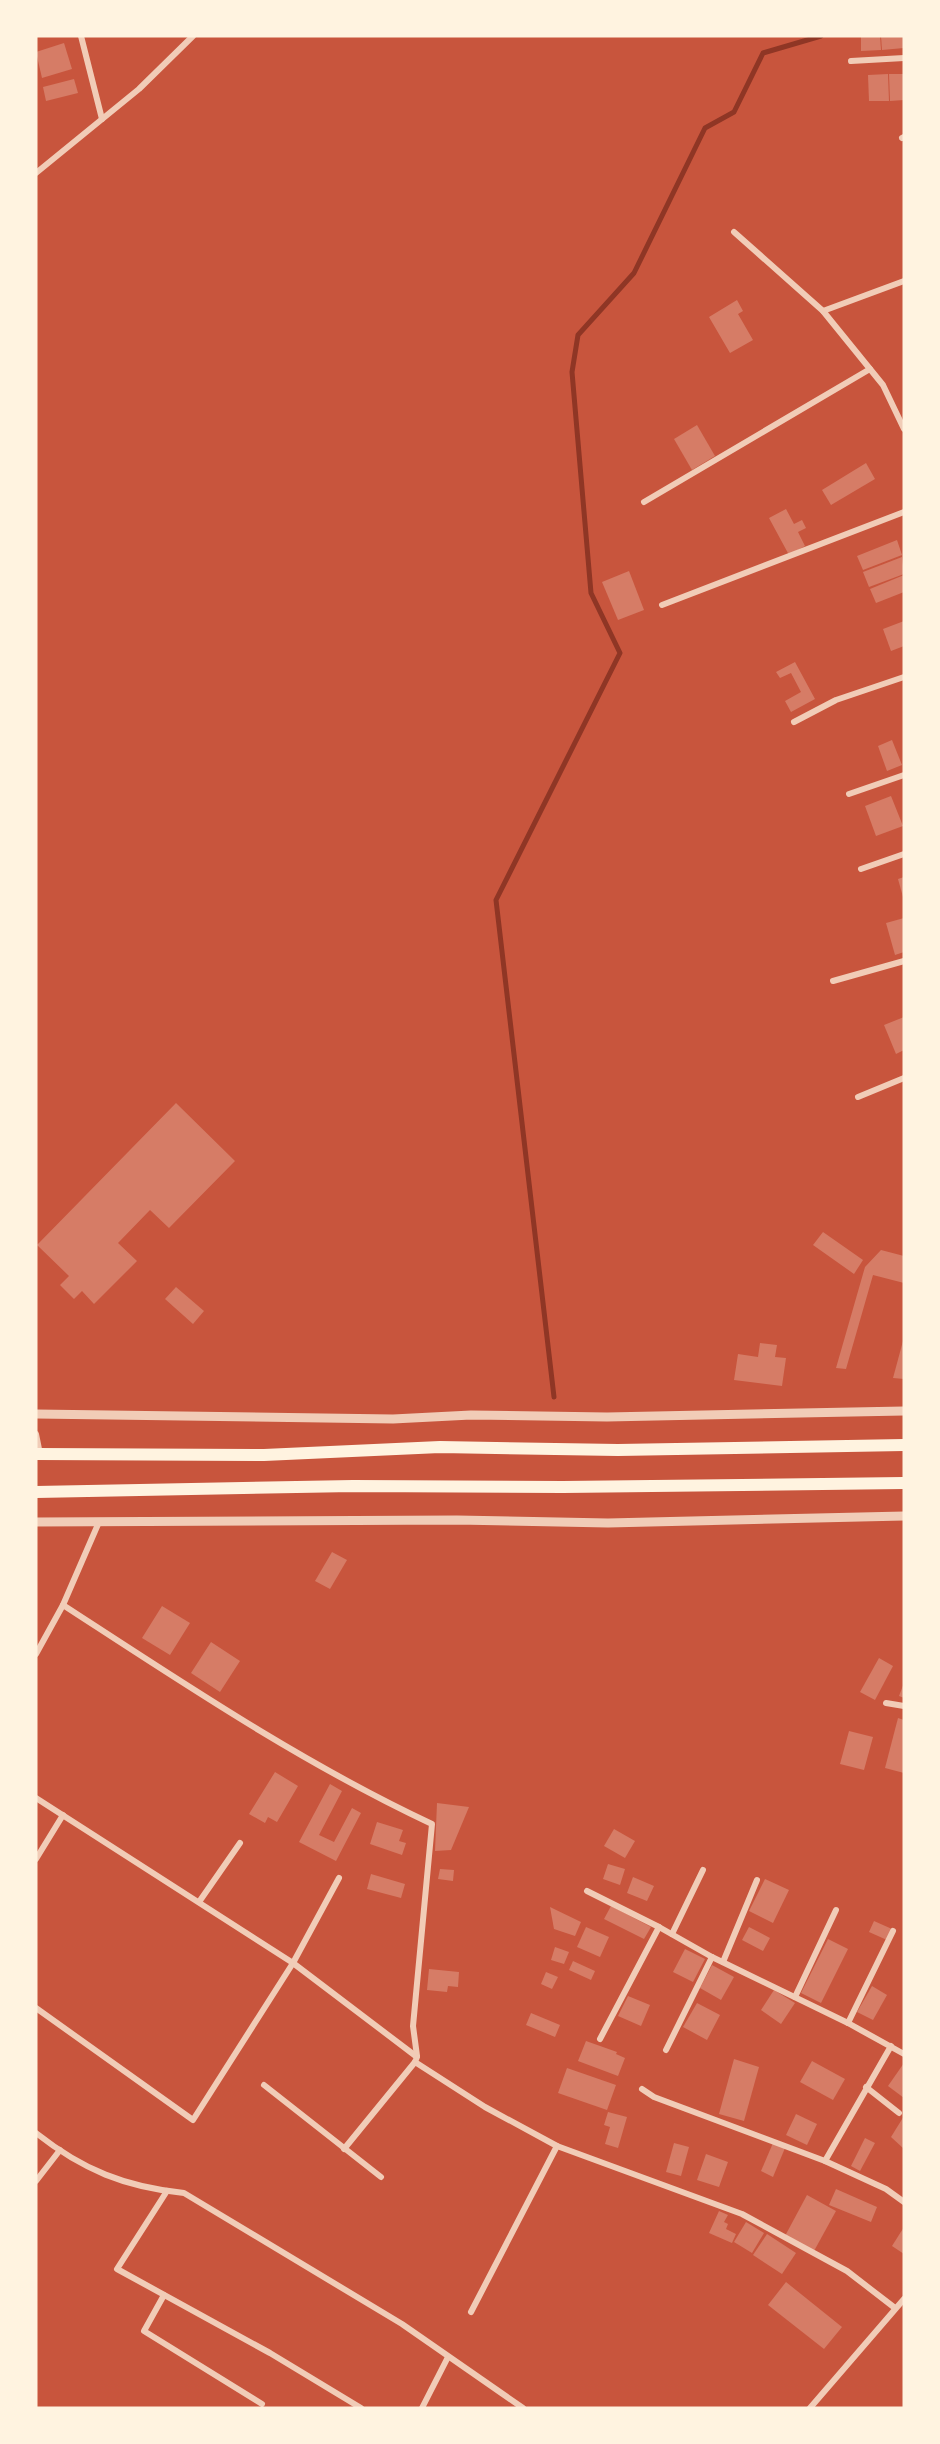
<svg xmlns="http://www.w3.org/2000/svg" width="940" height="2444" font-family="Literata,serif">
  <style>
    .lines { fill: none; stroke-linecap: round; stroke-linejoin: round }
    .stream { stroke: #8f3625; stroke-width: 5 }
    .building { fill: #d67c66 }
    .minor { stroke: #f1ccb7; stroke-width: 6 }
    .tertiary { stroke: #f1ccb7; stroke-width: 9 }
    .trunk { stroke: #fff3e0; stroke-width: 12 }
  </style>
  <rect width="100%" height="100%" fill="#c8553d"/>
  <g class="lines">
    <path class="stream" d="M554,1397l-58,-497 124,-247 -29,-60 -19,-221 6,-37 56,-62 71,-145 29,-16 29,-59 58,-17"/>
  </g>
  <g class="building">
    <path d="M861,36h19l1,14 -20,1z"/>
    <path d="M881,36h23v12l-22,2z"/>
    <path d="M64,43l8,26 -30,9 -6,-26z"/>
    <path d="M888,74l1,27h-20l-1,-26z"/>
    <path d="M889,74h15v26l-14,1z"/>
    <path d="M74,79l4,14 -32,8 -3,-14z"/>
    <path d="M737,300l6,11 -5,3 15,26 -23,13 -21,-36z"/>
    <path d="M697,425l18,31 -23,14 -18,-31z"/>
    <path d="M866,463l9,16 -44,26 -9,-15z"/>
    <path d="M786,509l8,15 8,-4 4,8 -8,4 7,14 -16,9 -20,-37z"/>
    <path d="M897,540l5,15 -39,15 -6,-14z"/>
    <path d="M902,557l2,17 -35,13 -6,-15z"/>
    <path d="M629,571l15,39 -26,10 -16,-38z"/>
    <path d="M904,575v17l-28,11 -6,-14z"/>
    <path d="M904,621v25l-13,5 -8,-22z"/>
    <path d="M795,662l20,37 -24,13 -6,-11 16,-9 -10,-19 -11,5 -4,-6z"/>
    <path d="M892,740l10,25 -15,6 -9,-25z"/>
    <path d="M891,796l12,30 -27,10 -11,-30z"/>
    <path d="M904,877v20h-1l-5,-18z"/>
    <path d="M904,918v34l-9,3 -9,-32z"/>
    <path d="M904,1017v33l-8,4 -12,-29z"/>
    <path d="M176,1103l59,58 -66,67 -19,-18 -32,33 19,18 -43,43 -12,-13 -8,8 -14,-14 9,-9 -32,-31z"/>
    <path d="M823,1232l40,28 -9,14 -41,-29z"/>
    <path d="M881,1250l23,6v27l-31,-8 -27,94 -10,-1 29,-101z"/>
    <path d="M176,1287l28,24 -11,13 -28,-25z"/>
    <path d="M903,1341l1,38 -11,-1z"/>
    <path d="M760,1343l17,2 -2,12 11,1 -4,28 -48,-6 4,-26 20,3z"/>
    <path d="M332,1552l15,8 -17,29 -15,-8z"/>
    <path d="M162,1606l28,17 -20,32 -28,-17z"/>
    <path d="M211,1642l29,19 -20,31 -29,-19z"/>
    <path d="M879,1658l14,8 -18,34 -15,-8z"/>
    <path d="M904,1683v15l-5,-2z"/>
    <path d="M898,1718l6,2v53l-19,-5z"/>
    <path d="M849,1731l24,6 -9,33 -24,-6z"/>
    <path d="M275,1772l23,14 -21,36 -9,-5 -3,6 -16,-9z"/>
    <path d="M330,1784l12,7 -23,44 15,7 18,-34 9,5 -25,48 -37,-19z"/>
    <path d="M437,1803l32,4 -18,43 -16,1z"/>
    <path d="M377,1822l26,8 -4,11 7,2 -4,12 -32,-11z"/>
    <path d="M614,1829l21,12 -10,17 -21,-12z"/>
    <path d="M608,1864l17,5 -5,16 -17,-6z"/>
    <path d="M440,1869l14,1 -1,11 -15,-2z"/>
    <path d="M371,1874l34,10 -4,14 -34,-9z"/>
    <path d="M633,1877l21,9 -7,15 -20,-8z"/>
    <path d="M765,1879l24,11 -16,33 -24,-12z"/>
    <path d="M611,1906l40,21 -7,12 -40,-20z"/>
    <path d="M550,1907l31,15 -6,14 -21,-7z"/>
    <path d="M874,1921l18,8 -5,11 -18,-8z"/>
    <path d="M586,1927l23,10 -9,20 -23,-10z"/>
    <path d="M749,1927l21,11 -7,13 -21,-11z"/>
    <path d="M828,1939l20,10 -27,54 -20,-10z"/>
    <path d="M555,1947l14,5 -5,12 -13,-4z"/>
    <path d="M685,1949l20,10 -12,23 -20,-10z"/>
    <path d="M573,1961l22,10 -4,9 -22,-10z"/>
    <path d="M712,1965l22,12 -13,23 -21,-12z"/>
    <path d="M429,1969l30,3 -1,15 -10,-1 -1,6 -20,-2z"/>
    <path d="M546,1972l12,5 -6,12 -11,-5z"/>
    <path d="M872,1986l15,9 -14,25 -16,-8z"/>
    <path d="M774,1990l21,13 -14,21 -20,-14z"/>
    <path d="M628,1996l22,9 -9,21 -23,-10z"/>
    <path d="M697,2003l23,12 -13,25 -24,-13z"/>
    <path d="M531,2013l29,12 -5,12 -29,-12z"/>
    <path d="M586,2041l31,11 -1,2 9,4 -7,18 -40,-15z"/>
    <path d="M734,2059l25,8 -15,54 -25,-7z"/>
    <path d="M812,2061l33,18 -12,21 -33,-18z"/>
    <path d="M904,2063v35l-16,-12z"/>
    <path d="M567,2068l49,17 -9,25 -49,-17z"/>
    <path d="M608,2112l19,5 -9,31 -13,-4 5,-17 -6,-2z"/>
    <path d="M796,2114l21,10 -10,21 -21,-10z"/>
    <path d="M904,2116v33l-13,-12z"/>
    <path d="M865,2138l10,5 -15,28 -9,-5z"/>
    <path d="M674,2143l15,4 -8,29 -15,-4z"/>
    <path d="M773,2143l12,5 -12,29 -12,-6z"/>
    <path d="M706,2154l22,8 -9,25 -22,-7z"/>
    <path d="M836,2189l41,18 -6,15 -42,-17z"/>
    <path d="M807,2195l29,16 -22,40 -29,-15z"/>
    <path d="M719,2211l9,4 -4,7 4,2 -2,5 10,5 -4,9 -23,-10z"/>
    <path d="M746,2222l18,11 -12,20 -18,-11z"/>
    <path d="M904,2227v27l-12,-8z"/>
    <path d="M767,2234l29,19 -14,21 -29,-19z"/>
    <path d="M786,2282l56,45 -18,22 -56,-44z"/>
  </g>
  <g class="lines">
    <g class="minor">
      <path d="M81,36l21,83"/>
      <path d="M851,61l53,-3"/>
      <path d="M902,138l2,-1"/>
      <path d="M36,173l103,-84 54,-53"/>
      <path d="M734,232l89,79 60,74 21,44"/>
      <path d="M823,311l81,-30"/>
      <path d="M644,502l226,-133"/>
      <path d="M662,605l242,-93"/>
      <path d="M794,722l42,-22 68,-23"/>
      <path d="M849,794l55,-19"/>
      <path d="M861,869l43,-15"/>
      <path d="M833,981l71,-20"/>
      <path d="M858,1097l46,-19"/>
      <path d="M36,1434l4,20"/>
      <path d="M63,1605c120,78 239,158 369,219l-19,202 4,30"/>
      <path d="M36,1654l27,-49 36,-83"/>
      <path d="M886,1703l18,3"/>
      <path d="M36,1798l257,165 124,94 -2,5 70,45 72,39 185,68 105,57 48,37"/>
      <path d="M36,1859l27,-44"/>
      <path d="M587,1891l72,36 53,30 136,66 56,31"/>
      <path d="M199,1902l41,-59"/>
      <path d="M672,1934l31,-64"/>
      <path d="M723,1962l34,-82"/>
      <path d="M795,1997l41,-87"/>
      <path d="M36,2008l157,112 100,-157 46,-85"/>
      <path d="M848,2023l45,-92"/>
      <path d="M600,2039l59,-112"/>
      <path d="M666,2050l46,-93"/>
      <path d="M264,2085l117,92"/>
      <path d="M866,2087l33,26"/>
      <path d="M642,2089l12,8 171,64 61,28 18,13"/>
      <path d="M36,2133c47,37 89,54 148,60l218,131 121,84"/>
      <path d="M344,2149l71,-87"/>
      <path d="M825,2161l66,-115"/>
      <path d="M36,2181l24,-31"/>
      <path d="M167,2191l-50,78 153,84 91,55"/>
      <path d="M164,2295l-20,36 118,73"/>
      <path d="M471,2312l86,-166"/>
      <path d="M422,2408l26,-51"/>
      <path d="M810,2408l94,-109"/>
    </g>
    <g class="tertiary">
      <path d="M36,1414l357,5 78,-4 136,2 297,-6"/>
      <path d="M36,1522l421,-2 151,3 296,-7"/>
    </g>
    <g class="trunk">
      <path d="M36,1454l228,1 176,-8 178,3 286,-5"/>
      <path d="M36,1492l317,-6 210,1 341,-4"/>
    </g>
  </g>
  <rect width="940" height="2444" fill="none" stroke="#fff3e0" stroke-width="75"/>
</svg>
